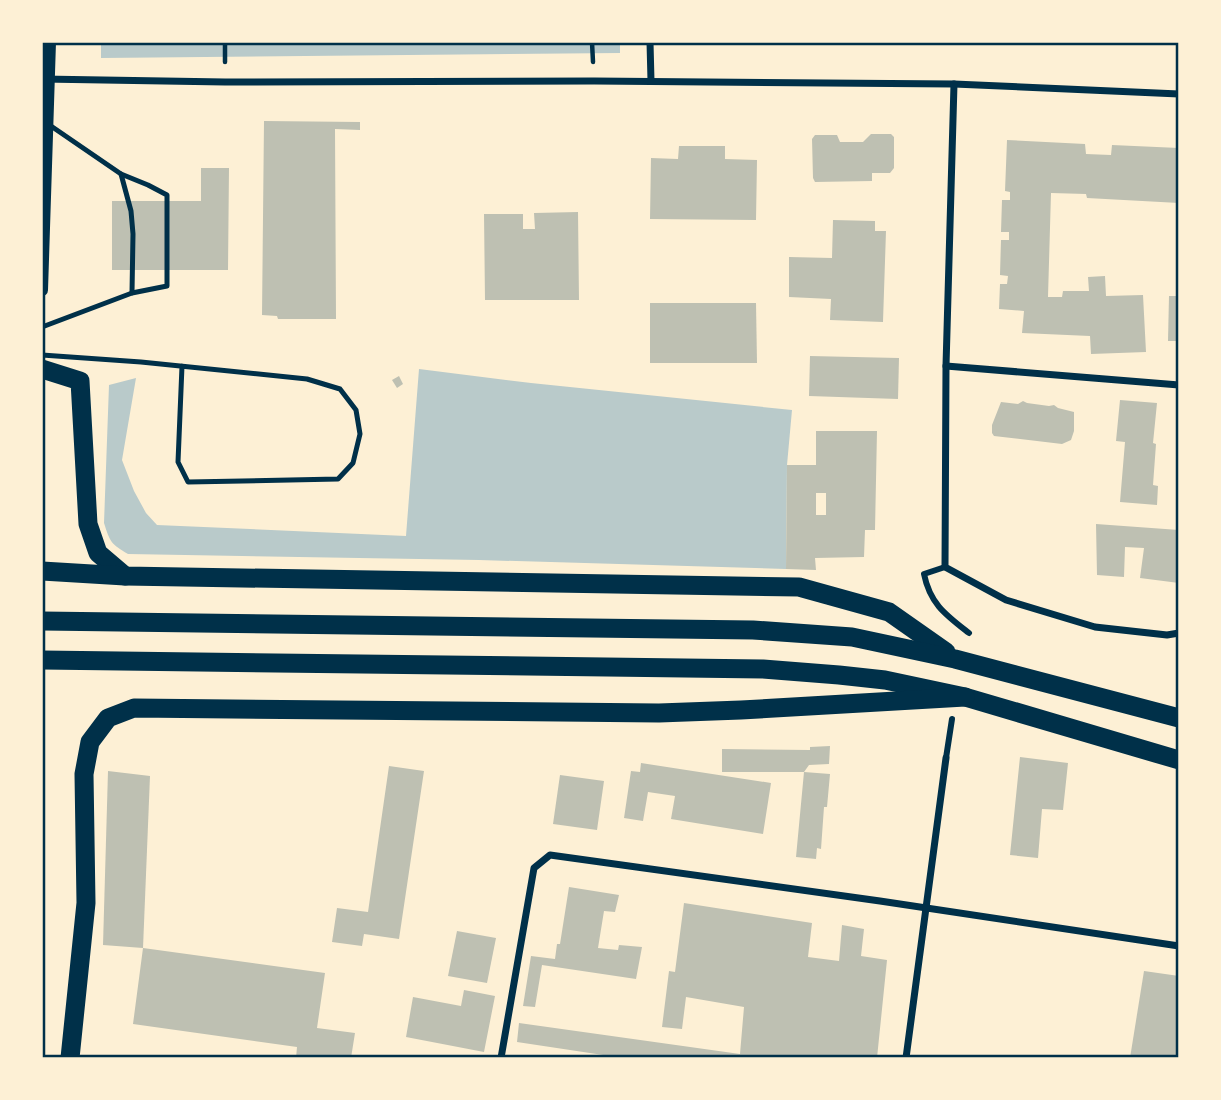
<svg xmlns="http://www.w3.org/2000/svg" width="1221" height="1100" font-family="Montserrat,sans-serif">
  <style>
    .green { fill: #b9caca }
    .building { fill: #bec0b2; fill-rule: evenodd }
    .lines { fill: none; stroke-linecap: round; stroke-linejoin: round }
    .path { stroke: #003049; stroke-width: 4.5 }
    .service { stroke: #003049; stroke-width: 5 }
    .pedestrian { stroke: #003049; stroke-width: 6 }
    .minor { stroke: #003049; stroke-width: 7 }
    .tertiary { stroke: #003049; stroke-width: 12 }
    .trunk { stroke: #003049; stroke-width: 19 }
    .neatline { fill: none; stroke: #003049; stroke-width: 2.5 }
  </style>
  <rect width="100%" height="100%" fill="#fdf0d5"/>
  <g class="green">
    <path d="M101,42h519v11l-519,5z"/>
    <path d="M419,369l112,14 261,27 -5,55 -1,104 -307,-9 -351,-6c-17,-10 -18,-12 -24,-31l5,-138 27,-7 -14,82 12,31 12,22 11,12 249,11z"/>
  </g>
  <g class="building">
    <path d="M264,121l96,1v8l-25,-1 1,190h-58l-1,-3 -15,-1z"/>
    <path d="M871,134h20l3,3v31l-4,5h-18v8l-57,1 -2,-4 -1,-39 3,-4h22l3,7h23z"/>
    <path d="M1007,140l78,4 1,10 25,1 1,-10 67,3v55l-92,-5 -1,-4 -35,-1 -3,104h14l1,-6h26l-1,-14 17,-1 1,20 37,-1 3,57 -55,2 -1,-18 -68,-3 2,-22 -25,-2 1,-25h7l1,-8 -8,-1 1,-35h8v-8h-8l1,-32h8v-8l-5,-1z"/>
    <path d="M679,146h46v13l32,1 -1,60 -106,-1 1,-61 27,1z"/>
    <path d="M201,168h28l-1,102h-116v-69h89z"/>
    <path d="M578,212l1,88h-94l-1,-86h39v15h12l-1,-16z"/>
    <path d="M833,220l42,1v10h11l-3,91 -53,-2 1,-21 -42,-2v-40l43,1z"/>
    <path d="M1169,296h10v45h-11z"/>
    <path d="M650,303h106l1,60h-107z"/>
    <path d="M810,356l89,2 -1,41 -89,-3z"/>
    <path d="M399,376l4,8 -6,4 -5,-8z"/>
    <path d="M1120,400l37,3 -4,40 3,1 -3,41 5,1 -1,19 -37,-3 5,-60 -9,-1z"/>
    <path d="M1023,401l4,2 22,3 5,-1 4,3 16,4v19l-3,9 -9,4 -68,-8 -2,-3v-8l9,-23 17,2z"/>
    <path d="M816,431h61l-2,99h-10l-1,27 -49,1 1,12 -30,-1 1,-104h29zM816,493h10v22h-10z"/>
    <path d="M1096,524l83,6v53l-39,-5 4,-30 -19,-1 -1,30 -27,-2z"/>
    <path d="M830,746l-1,18 -20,1 -5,7h-82v-23l88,1v-3z"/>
    <path d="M1020,757l48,6 -5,47 -21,-1 -4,49 -28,-3z"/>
    <path d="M641,763l130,20 -8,51 -92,-15 4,-23 -27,-4 -5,29 -19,-3 7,-47 9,1z"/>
    <path d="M389,766l35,5 -25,168 -35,-5 -2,12 -30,-4 5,-34 31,4z"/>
    <path d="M108,771l42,5 -7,172 -40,-3z"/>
    <path d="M804,772l26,2 -3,33h-3l-3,42 -4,-1 -1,11 -20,-2z"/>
    <path d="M560,775l44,6 -7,49 -44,-6z"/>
    <path d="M569,887l50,8 -4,17 -11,-1 -6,37 20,2 1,-5 23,2 -6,32 -94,-14 -7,42 -12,-1 8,-50 24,3 2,-15h3z"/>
    <path d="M684,903l128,20 -4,34 31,4 3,-36 22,4 -3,27 26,4 -10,98h-254l-106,-16 2,-19 221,31 4,-47 -58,-10 -4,32 -20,-2 7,-56 6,1z"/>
    <path d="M457,931l39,7 -9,45 -39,-7z"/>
    <path d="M143,948l182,25 -8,55 38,5 -4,25h-55l1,-11 -164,-23z"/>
    <path d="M1144,971l35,5v82h-49z"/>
    <path d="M464,990l31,6 -11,56 -78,-15 7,-40 48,9z"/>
  </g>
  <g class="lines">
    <g class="path">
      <path d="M592,42l1,20"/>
      <path d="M225,62v-20"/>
    </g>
    <g class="service">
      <path d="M121,174l10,37 2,23 -1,59"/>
      <path d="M42,327l90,-34 35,-7v-91l-19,-10 -27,-11 -73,-50"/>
      <path d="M42,355l99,7 166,17 33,10 16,21 4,24 -7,29 -15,16 -150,3 -10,-20 4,-96"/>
    </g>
    <g class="pedestrian">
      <path d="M945,567l-21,7c6,30 22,41 45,59"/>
      <path d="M946,758l6,-39"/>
    </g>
    <g class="minor">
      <path d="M650,42l1,39"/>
      <path d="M42,79l183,3 369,-1 360,3 225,10"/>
      <path d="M954,84l-8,282 -1,201 61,33 89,27 72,8 12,-2"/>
      <path d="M946,366l233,19"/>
      <path d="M501,1058l33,-190 16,-13 330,46 299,45"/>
      <path d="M906,1058l40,-300"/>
    </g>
    <path class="tertiary" d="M42,290l8,-248"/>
    <g class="trunk">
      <path d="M42,369l38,12 8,143 10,29 27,23"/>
      <path d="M42,571l83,5 674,11 90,25 57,40"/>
      <path d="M42,621l711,9 99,7 103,22 224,59"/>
      <path d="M42,660l721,9 76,6 46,5 80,17 214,63"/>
      <path d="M70,1058l16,-155 -2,-129 6,-32 18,-24 26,-10 525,5 82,-3 224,-13"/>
    </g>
  </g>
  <rect width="1221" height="1100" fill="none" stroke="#fdf0d5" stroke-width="88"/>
  <rect x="44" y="44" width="1133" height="1012" class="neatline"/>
</svg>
